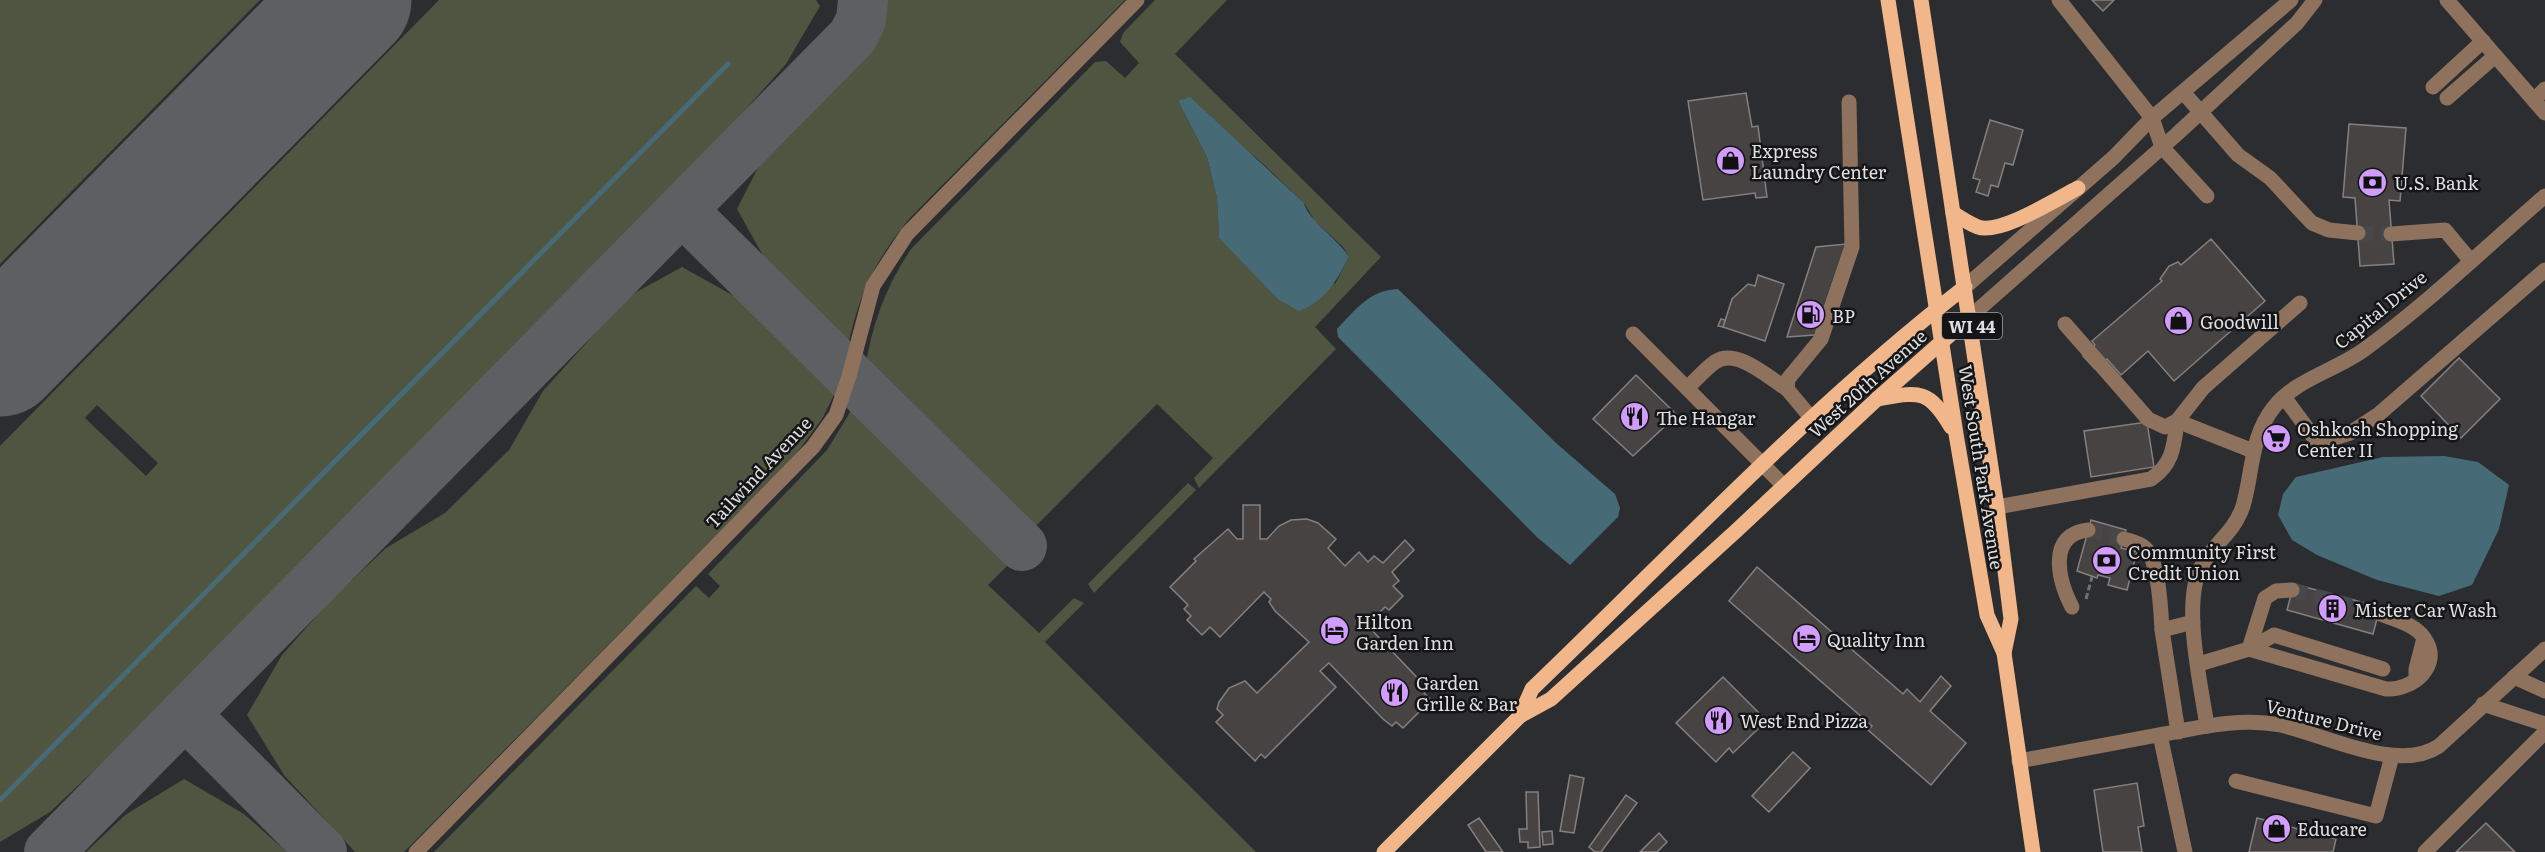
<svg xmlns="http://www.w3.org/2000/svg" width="2545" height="852" font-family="Literata,serif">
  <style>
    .green { fill: #4f5541; fill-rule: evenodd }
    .water { fill: #476a77 }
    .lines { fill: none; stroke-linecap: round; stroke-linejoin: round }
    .stream { stroke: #476a77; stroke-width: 5 }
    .taxiway { stroke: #5e5f62; stroke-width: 50 }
    .runway { stroke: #5e5f62; stroke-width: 123 }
    .building { fill: #474342; stroke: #85807f; stroke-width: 1.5 }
    .minor-tunnel { stroke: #47484b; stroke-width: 15; stroke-dasharray: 15 8; stroke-linecap: butt }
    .path { stroke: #707174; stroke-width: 3; stroke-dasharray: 6 3; stroke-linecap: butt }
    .minor { stroke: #8e725d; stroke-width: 15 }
    .major { stroke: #f1b78a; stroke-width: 15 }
    .labels { text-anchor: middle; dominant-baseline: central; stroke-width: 5; stroke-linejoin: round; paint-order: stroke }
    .shield { fill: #151517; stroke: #a2a2a4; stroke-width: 1.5 }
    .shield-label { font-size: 16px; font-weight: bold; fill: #dedfe1 }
    .poi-label { font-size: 18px; fill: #dedfe1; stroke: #151517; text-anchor: start }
    .street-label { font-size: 18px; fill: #dedfe1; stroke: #151517 }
  </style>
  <rect width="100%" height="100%" fill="#2c2d30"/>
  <g class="green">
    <path d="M0,0h260l-260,264z"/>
    <path d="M439,0h377l4,6 -34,58 -100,112 -529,535 -107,101 -50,30v-396zM97,405l61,58 -12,13 -61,-58z"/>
    <path d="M884,0h241l-216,219c-35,43 -51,77 -62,132l-77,-83 -33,-59 28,-55 104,-106 12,-19z"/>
    <path d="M1155,0h72l-52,54 206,203 -66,70 21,22 -137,139 -5,-10 19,-20 -56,-54 -130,131 -162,-164c6,-45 21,-85 46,-122l184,-187 11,-1 19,17 14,-15 -19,-21 3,-9zM1178,101l48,31 35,30 43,41 11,18 28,26 6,10 -14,27 -116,-46 -2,-40 -10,-41z"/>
    <path d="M682,267l54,30 102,90 -16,32 -26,35 -392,398h-49l-71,-77 -37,-60 35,-60 49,-55 55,-52 59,-35 64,-63 34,-59 73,-81 13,-14z"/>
    <path d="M855,404l160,154 -27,27 51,48 35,-35 10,5 -39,39 211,210h-822l262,-266 13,12 11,-12 -12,-12 119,-124z"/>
    <path d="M1188,483l8,7 -102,103 -6,-9z"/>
    <path d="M184,779l60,35 43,38h-201l39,-37z"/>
  </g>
  <g class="water">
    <path d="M1190,97l114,106c3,16 35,37 45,54 -13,24 -23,44 -50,54l-20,-11 -60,-62 -2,-40 -10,-41 -29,-56z"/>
    <path d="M1398,289l158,154 59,51 5,14 -2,9 -48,48 -32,-27 -200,-201 -1,-8c19,-20 33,-39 61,-40z"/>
    <path d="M2444,456l34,6 31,23 -10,44 -27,56 -33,11 -62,-16 -60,-25 -25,-15 -14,-25 5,-21 13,-17 87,-20z"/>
  </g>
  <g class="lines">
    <path class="stream" d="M0,800l728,-736"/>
    <g class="taxiway">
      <path d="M682,210l340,336"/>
      <path d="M185,714l137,138"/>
      <path d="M49,852l804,-816 8,-16 2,-20"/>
    </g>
    <path class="runway" d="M0,355l350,-355"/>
  </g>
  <g class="building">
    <path d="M2092,0h22l-11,11z"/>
    <path d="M1746,93l6,34 6,-1 9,71 -11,1 -1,-5 -52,7 -15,-99z"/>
    <path d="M1990,120l33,10 -10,35 -8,-2 -7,24 -7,-2 -3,11 -12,-4 4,-12 -7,-2z"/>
    <path d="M2349,124l57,4 -6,73 -11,-1 5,64 -34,2 -5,-68 -12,-1z"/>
    <path d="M2211,239l54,62 -91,80 -26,-30 -27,24 -14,-16 -12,10 -12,-13 12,-11 -3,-4 70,-60 -2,-2 9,-13 9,-4 3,3z"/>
    <path d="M1846,244l-31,91 -28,2 29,-90z"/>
    <path d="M1758,275l26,9 -19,57 -42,-14 9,-28 16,-15 7,2z"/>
    <path d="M1721,319l4,1 -2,7 -5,-1z"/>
    <path d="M2459,358l41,41 -39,39 -40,-42z"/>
    <path d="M1636,375l41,40 -44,41 -40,-37z"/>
    <path d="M2147,422l7,45 -63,10 -7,-46z"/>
    <path d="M1243,505h17v34h7l12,-13 12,-6 16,-1 11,4 18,16 -8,9 17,18 14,-14 9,10 6,-6 9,7 22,-23 9,10 -22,22 7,9 -6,5 10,10 -14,14 -4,-3 -18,18 61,64 -4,4 7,7 -28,28 -7,-6 -4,4 -9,-7 -54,-56 -9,8 16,16 -71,71 -4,-4 -6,7 -39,-39 7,-7 -6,-6 2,-7 10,-14 16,-7 12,12 52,-51 -34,-31 -6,-9 2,-3 -7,-7 -44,45 -10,-10 -8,8 -15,-15 4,-4 -7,-7 4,-4 -18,-18 26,-26 -2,-2 34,-30 9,10h6z"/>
    <path d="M2091,520l35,10 -5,18 16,4 -10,38 -19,-5 2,-7 -12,-3 -1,3 -20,-7z"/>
    <path d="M1757,567l146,127 4,-5 13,13 21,-26 10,10 -21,25 36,32 -35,42 -63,-55 4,-4 -143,-125z"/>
    <path d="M2294,584l86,23 -7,27 -86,-24z"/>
    <path d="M1723,677l39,39 -7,8 4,4 -26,25 -4,-5 -13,14 -40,-39z"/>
    <path d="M1793,752l17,16 -41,44 -17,-16z"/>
    <path d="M1570,775l14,3 -10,55 -14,-2z"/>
    <path d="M2137,783l7,43 -6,1 4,25h-39l-9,-62z"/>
    <path d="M1526,792h12l2,55 -12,1v-6h-8l-1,-13h8z"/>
    <path d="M1626,795l11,8 -36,49h-6l-6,-5z"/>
    <path d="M1479,818l24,34h-17l-18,-27z"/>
    <path d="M2257,818l79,21 -3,13h-84z"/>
    <path d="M2486,823l29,29h-59z"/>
    <path d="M1552,831l1,13 -10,1 -1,-13z"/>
    <path d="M1659,833l8,9 -10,10h-17z"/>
  </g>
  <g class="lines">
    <g class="minor-tunnel">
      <path d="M2358,233l33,1"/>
      <path d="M2088,530l36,9"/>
      <path d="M2292,590l86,23"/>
    </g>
    <path class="path" d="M2086,599l6,-22"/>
    <g class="minor">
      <path d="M2059,0l93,118 10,29 45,49"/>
      <path d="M2447,0l98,113"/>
      <path d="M2433,87l50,-46"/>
      <path d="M2183,92l55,63 32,23 42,45 17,7 29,3"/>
      <path d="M2447,98l48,-42"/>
      <path d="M2534,100l11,-11"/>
      <path d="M2391,234l54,-4 25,30"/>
      <path d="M1965,287l148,-129 39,-40 139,-118"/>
      <path d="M1970,317l207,-183 120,-111 18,-23"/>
      <path d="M2065,324l83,95 17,8 12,-6"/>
      <path d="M1633,334l151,152"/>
      <path d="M1687,388c9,-8 18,-19 28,-26 21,-15 54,16 72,27"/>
      <path d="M2284,397l34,46 32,-10 29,-19 166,-144"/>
      <path d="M1812,419l-25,-30 1,-10 33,-40 31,-92 -3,-145"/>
      <path d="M2253,451l-76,-30 26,-33 97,-85"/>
      <path d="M1997,507l154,-28c22,-15 23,-33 26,-58"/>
      <path d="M2124,539c6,2 16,4 21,9 14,12 16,64 17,82"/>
      <path d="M2292,590l-16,1 -11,7 -16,51 137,40c26,2 58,-24 38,-51 -9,-14 -31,-19 -46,-25"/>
      <path d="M2072,607c-14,-27 -25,-73 16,-77"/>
      <path d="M2199,664l50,-15 25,-14 109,34"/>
      <path d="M2514,677l31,14"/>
      <path d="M2416,679v-10l8,-31"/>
      <path d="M2483,704l62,20"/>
      <path d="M2207,726c-6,-41 -26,-125 -5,-161 13,-23 32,-32 41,-59 10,-34 7,-69 31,-99 22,-28 63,-37 91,-58 63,-46 121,-102 180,-153"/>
      <path d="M2178,732l-16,-102 31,-8"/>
      <path d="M2160,735l25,117"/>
      <path d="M2019,761c46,-9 93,-17 139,-26 40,-7 81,-18 122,-10 44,9 118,49 159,21l106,-97"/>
      <path d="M2236,781l140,35 16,-60"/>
      <path d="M416,852l397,-405 23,-32 13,-39 24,-90 34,-52 230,-234"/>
      <path d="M2425,852l120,-120"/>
    </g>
    <g class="major">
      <path d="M1888,0l68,434 31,181 17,38 29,199"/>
      <path d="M1921,0l76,507 14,112 -7,34"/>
      <path d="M1953,213c8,5 17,11 25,14 22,8 78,-28 100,-39"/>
      <path d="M1877,399c42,-7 51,-11 74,28"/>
      <path d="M1520,716l12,-27c142,-136 277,-281 433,-402"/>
      <path d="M1384,852l136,-136 31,-17 185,-168 141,-132 93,-82"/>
    </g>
  </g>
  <defs>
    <symbol id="shop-disc" viewBox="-11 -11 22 22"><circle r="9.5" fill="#d29cfd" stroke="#151517"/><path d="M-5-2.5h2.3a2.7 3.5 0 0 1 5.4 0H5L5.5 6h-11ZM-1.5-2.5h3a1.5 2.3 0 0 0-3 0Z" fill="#111"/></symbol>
    <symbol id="bank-disc" viewBox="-11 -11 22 22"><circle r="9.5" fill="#d29cfd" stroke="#151517"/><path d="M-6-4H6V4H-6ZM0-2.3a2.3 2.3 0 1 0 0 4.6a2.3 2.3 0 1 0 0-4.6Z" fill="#111"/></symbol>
    <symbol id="fuel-disc" viewBox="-11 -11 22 22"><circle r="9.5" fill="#d29cfd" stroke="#151517"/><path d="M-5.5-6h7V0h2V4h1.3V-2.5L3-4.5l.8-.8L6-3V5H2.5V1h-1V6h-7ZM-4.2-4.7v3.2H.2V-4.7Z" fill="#111"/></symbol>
    <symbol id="restaurant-disc" viewBox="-11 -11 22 22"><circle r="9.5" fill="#d29cfd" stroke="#151517"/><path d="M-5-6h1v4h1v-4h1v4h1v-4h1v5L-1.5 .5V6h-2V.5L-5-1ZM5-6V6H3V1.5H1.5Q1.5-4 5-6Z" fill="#111"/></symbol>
    <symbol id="supermarket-disc" viewBox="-11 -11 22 22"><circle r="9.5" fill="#d29cfd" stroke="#151517"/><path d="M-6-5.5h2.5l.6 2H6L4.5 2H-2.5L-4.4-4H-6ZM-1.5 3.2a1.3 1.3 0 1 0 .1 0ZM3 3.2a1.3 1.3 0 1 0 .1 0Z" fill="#111"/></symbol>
    <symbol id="building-disc" viewBox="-11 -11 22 22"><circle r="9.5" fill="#d29cfd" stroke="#151517"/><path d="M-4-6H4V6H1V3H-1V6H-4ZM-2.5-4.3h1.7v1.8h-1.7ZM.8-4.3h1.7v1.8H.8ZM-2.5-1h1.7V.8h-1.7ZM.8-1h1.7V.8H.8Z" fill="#111"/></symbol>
    <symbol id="hotel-disc" viewBox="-11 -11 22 22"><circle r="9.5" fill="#d29cfd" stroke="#151517"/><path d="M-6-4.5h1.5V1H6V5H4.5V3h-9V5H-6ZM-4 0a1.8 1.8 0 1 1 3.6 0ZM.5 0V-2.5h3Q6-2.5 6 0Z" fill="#111"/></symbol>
  </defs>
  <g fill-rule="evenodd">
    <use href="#shop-disc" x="1714" y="144" width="33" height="33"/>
    <use href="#bank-disc" x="2356" y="166" width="33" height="33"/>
    <use href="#fuel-disc" x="1794" y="298" width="33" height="33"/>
    <use href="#shop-disc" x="2162" y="304" width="33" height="33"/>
    <use href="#restaurant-disc" x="1618" y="400" width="33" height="33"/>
    <use href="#supermarket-disc" x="2260" y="422" width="33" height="33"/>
    <use href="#bank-disc" x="2090" y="544" width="33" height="33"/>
    <use href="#building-disc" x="2316" y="592" width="33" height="33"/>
    <use href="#hotel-disc" x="1318" y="614" width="33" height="33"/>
    <use href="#hotel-disc" x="1790" y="622" width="33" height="33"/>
    <use href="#restaurant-disc" x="1378" y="676" width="33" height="33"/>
    <use href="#restaurant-disc" x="1702" y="704" width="33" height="33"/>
    <use href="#shop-disc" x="2260" y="812" width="33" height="33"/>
  </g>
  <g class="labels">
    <rect class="shield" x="1942" y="313" width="60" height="26" rx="4.5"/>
    <g class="shield-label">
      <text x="1972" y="326">WI 44</text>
    </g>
    <g class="poi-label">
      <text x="1751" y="150">Express<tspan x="1751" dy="21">Laundry Center</tspan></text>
      <text x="2394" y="182">U.S. Bank</text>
      <text x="1832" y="315">BP</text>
      <text x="2200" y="321">Goodwill</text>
      <text x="1656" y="417">The Hangar</text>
      <text x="2297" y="428">Oshkosh Shopping<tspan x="2297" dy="21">Center II</tspan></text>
      <text x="2128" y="551">Community First<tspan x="2128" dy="21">Credit Union</tspan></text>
      <text x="2354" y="609">Mister Car Wash</text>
      <text x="1356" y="621">Hilton<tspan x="1356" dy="21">Garden Inn</tspan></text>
      <text x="1827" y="639">Quality Inn</text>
      <text x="1416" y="682">Garden<tspan x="1416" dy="21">Grille &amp; Bar</tspan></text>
      <text x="1740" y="720">West End Pizza</text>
      <text x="2297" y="828">Educare</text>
    </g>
    <g class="street-label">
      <text transform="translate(2380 309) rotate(-39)">Capital Drive</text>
      <text transform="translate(1867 383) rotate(-42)">West 20th Avenue</text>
      <text transform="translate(1982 467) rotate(81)">West South Park Avenue</text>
      <text transform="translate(758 472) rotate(-47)">Tailwind Avenue</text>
      <text transform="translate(2324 719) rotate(14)">Venture Drive</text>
    </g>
  </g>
</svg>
